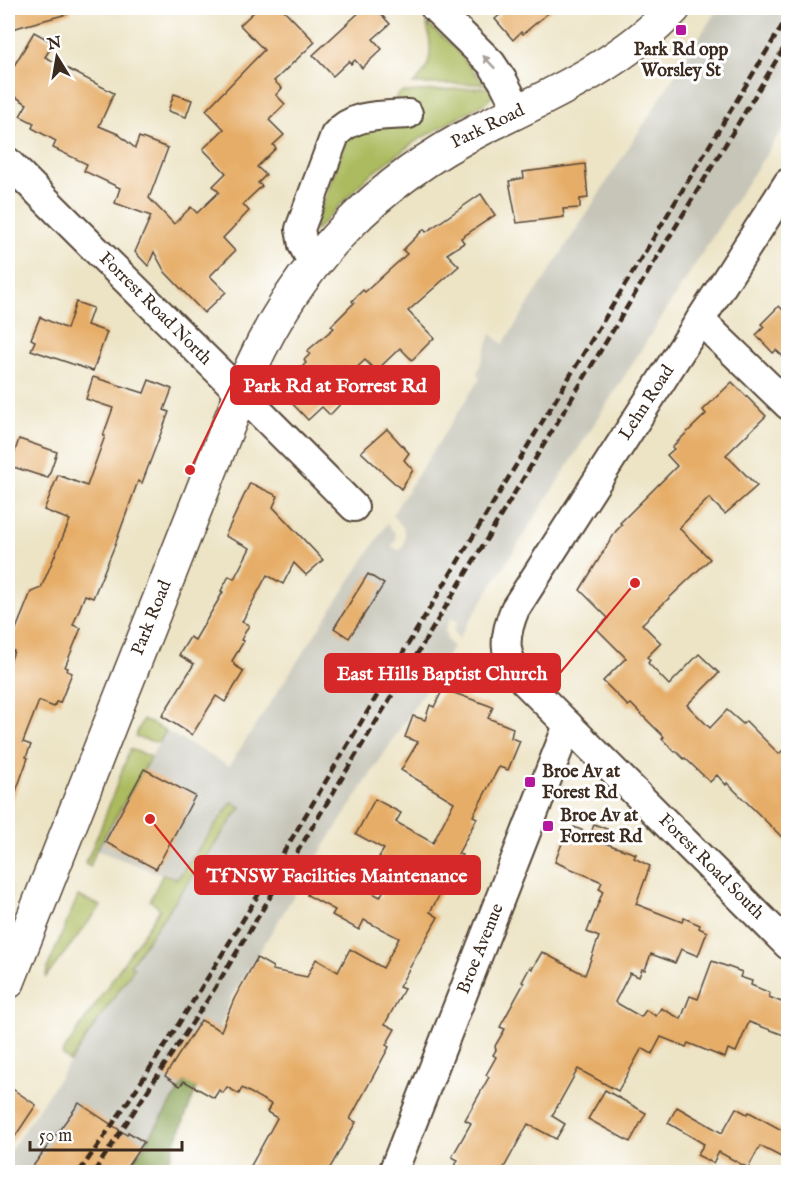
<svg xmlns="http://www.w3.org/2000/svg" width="796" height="1180" font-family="'IM FELL English',serif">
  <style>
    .industrial { fill: #c6c5b8 }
    .green { fill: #acbb5e; stroke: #74723e; stroke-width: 1.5 }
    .forest { fill: #89a355; stroke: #62663a; stroke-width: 1.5 }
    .building { fill: #e6ad68 }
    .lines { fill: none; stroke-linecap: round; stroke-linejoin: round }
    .minor-casing { stroke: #564637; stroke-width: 32 }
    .major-casing { stroke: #564637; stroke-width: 36 }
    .minor { stroke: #fff; stroke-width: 28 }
    .major { stroke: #fff; stroke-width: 33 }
    .rail { stroke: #3b2a1e; stroke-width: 4.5; stroke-dasharray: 9 4.5; stroke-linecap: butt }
    .oneway { fill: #a79f9a }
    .poi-dot { fill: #b5179e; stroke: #fff; stroke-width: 2 }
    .labels { text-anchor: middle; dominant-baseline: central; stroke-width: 6; stroke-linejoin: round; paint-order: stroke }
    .poi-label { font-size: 18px; font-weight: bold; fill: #3b2a1e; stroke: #fff; text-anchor: start }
    .street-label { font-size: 18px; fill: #3b2a1e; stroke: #fff }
    .leader { fill: none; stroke: #d62828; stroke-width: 2 }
    .callout-dot { fill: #d62828; stroke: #fff; stroke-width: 2 }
    .callout { fill: #d62828; stroke: #d62828; stroke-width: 2 }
    .callout-label { font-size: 20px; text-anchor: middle; font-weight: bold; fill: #fff }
  </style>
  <rect width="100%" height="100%" fill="#fff"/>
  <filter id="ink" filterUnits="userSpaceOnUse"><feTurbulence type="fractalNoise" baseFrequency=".0167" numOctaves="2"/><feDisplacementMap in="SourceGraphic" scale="12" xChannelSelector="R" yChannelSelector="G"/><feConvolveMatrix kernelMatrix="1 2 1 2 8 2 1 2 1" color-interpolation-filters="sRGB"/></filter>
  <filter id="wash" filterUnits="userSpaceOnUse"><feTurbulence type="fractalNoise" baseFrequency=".008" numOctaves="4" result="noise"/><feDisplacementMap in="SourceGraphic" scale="24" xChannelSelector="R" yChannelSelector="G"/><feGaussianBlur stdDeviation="1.35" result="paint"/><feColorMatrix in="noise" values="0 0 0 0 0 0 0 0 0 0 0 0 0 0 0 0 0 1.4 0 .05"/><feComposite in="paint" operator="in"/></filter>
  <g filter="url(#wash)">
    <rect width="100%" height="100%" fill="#ede4c6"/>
    <path class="industrial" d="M718,8h70v113l-54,82 -276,436 -4,-9 4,-9 -8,-3 -5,13 2,9 6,7 -128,198 -93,151 -12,31 -73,117 -3,-2 -21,30h-115v-18l125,-186 -4,-3 112,-158 -10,-5 -54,78 -81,-30 70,-119 63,35 158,-242 8,9 1,7 -5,6 9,5 4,-7 1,-8 -2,-9 -11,-12 88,-137 -3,-4 14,-40 12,10z"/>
    <g class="green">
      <path d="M427,24l26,22 31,38h-71c21,-17 19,-36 14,-60z"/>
      <path d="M495,87l-1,6 -7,9 -71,39 -49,36 -52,54 -1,-4 37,-99 45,-26v-6l6,-4z"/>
      <path d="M143,719l23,12 -7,12 -24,-6z"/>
      <path d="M130,749l21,8 -55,93 -6,17 -5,-3 15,-34z"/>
      <path d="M232,802l9,5 -111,158 4,3 -64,94 -8,-8 98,-145 -10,-9 13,-26 14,5z"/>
      <path d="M78,896l23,10 -55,71 1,-8z"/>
    </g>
    <path class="forest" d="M220,1027l-56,145h-37z"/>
    <g id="blocks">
      <g class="building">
        <path d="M8,8h63v5l-63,17z"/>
        <path d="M258,8h24l33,34 -41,39 8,7 -6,7 9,9 -16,16 15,15 -11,10 3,3 -19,19 9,8 -8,8 4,3 -19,18 6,7 -26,27 12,13 -25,25 16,16 -22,21 -39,-41 -11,-20 -6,14 -13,-14 16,-36 -36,-13 5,-15 -36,-17 3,-7 -34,-16 3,-7 -24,-13 2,-5 -14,-7 7,-12 -19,-12v-16l26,-44 20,11 -9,14 69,36 -15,33 19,8 17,14 4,-11 29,11 -19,50 25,26 17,-17 6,6 22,-21 -6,-6 13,-13 -23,-24 21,-20 -18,-19 58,-60 -24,-25z"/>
        <path d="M364,8h11l15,16 -17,15 9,10 -20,19 -7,-8 -4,4 -2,-3 -16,15 -20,-21z"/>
        <path d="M508,8h46l-31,26 -2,-2 -8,8 -18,-21z"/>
        <path d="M174,94l18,6 -6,17 -18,-6z"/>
        <path d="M585,164l3,34 -8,1v9l-17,1 1,8 -47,6 -8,-42 15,-3 -1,-6z"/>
        <path d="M481,194l14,21 -34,23 3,5 -17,11 12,12 -51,45 26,27 -22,22 -12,-12 -24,23 -11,-11 -30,28 11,10 -16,17 -8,-8 -14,13 -21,-22 11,-10 -8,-9 16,-16 -2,-3 6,-6 -3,-3 27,-23 -3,-2 23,-23 -2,-2 11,-11 2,2 42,-38 -4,-4 21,-21 2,3z"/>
        <path d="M76,302l17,6 -6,17 20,7 -14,39 -62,-21 4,-9 -4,-2 9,-22 27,12z"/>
        <path d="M779,306l10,10v46l-13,-12 -3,3 -17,-18 8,-8 -3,-3z"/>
        <path d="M93,377l51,16 5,-13 23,9 -8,21 5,2 -27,71 -4,-2 -23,64 -22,53 -8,-3 -12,30 8,3 -16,39 3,1 -1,3 5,2 -12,30 -4,-1 -2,5 -15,-6 -16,41 8,3 -5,12 2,1 -18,50h-2v-140l6,-17 -6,-2v-18l6,3 17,-42 10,-4 29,-68 -26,-10 14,-35 29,11 18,-50h-2l10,-28 -27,-9z"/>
        <path d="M732,382l34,34 -40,39 31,31 -32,28 -16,-16 -30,30 31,31 -68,65 19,19 -14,14 3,3 -2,3 21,22 30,-31 20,19 -32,32 23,23 17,-18 16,14 3,-3 33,33 10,-10v100l-62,-61 -1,2 -9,-10 -7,7 -25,-24 -1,1 -8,-8 -1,1 -13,-13 2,-2 -33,-33 -3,2 -25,-25 23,-23 -29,-29 11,-11 -28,-28 36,-59 6,-6 -2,-2 57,-57 -10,-11 7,-6 -2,-2 34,-33 -3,-4z"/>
        <path d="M387,429l22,24 -5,7 9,10 -12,19 -40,-37z"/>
        <path d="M19,439l38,13 -9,26 -38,-12z"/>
        <path d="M250,483l28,13 -5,11 50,53 -17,15 -12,-12 -11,21 -16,-9 -25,47 7,3 -8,15 3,1 -12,20 2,2v2l10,6 -19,31 -9,-6 -24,39 -30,-19 32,-52 -15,-9 11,-18 5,3 28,-48 -2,-1 8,-15 5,3 16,-31 -25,-12z"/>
        <path d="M368,574l16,10 -35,54 -15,-10z"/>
        <path d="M443,689l50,18 -5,11 25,10 -2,10 9,3 -12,29 -9,-3 -26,49 4,2 -19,36 4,1 -32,57 8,5 -39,70 5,2 -19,35 10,5 -9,16 3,2 -39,72 6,3 -29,51h-80l30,-55 -10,-6 4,-8 -29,-16 -3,6 -12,-7 -4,6 -4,-3 -5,8 -30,-17 -4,5 -15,-10 36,-56 20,11 13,-32 23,-41 16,9 -1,3 35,7 9,-18 22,13 12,-23 33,19 16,-30 -35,-18 -5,10 -27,-15 3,-5 -28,-15 19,-34 26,14 -3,5 31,17 17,-30 -18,-10 5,-8 -28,-15 19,-35 26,14 -5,9 37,21 21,-41 -53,-32 17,-28 -13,-5 8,-21 12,4 5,-15 4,2z"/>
        <path d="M144,769l51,27 -39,73 -51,-27z"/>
        <path d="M594,824l15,6 -5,13 32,11 -2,4 16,8 -14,38 46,18 2,-4 16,7 -1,3 8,4 -9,24 -17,-7 -6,14 -24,-9 -6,16 -3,-1 -3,8 -9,-4 -15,29 26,15 5,-7 10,6 5,-8 20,11 9,-23 8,3 14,-38 30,11 -2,5 12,4 -1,4 19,8 -1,4 20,8v32l-40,-15 -13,30 -8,-3 -3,9 -37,-15 -2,4 -25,-10 -9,17 -10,-6 -24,43 -40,-22 -26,47 13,8 -9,15 -28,-15 -27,49h-50l7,-13 -6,-3 19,-34 -6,-3 24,-43 -3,-2 10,-18 -3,-2 3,-5 -1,-4 10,-17 -5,-2 24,-44 -2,-1 8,-15 2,2 10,-17 43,23 14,-38 -12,-5 16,-41 -4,-2 3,-7 -47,-20 9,-24 5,2 5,-13 17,7z"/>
        <path d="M8,1086l28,19 -28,42z"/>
        <path d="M605,1090l41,23 -16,29 -42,-23z"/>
        <path d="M79,1103l48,32 1,-3 16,10 -21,31h-95z"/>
        <path d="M677,1107l45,26 14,-25 11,6 2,-2 40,22v9l-8,14 -21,-11 -12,22 -29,-16 -6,11 -16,-8 7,-11 -36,-21z"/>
      </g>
    </g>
  </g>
  <g filter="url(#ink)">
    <use href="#blocks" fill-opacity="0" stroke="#564637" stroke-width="1.5"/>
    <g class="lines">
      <defs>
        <g id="minor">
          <path d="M435,8l56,55 12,18 16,31"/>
          <path d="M8,162c115,116 232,229 346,345"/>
          <path d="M788,183l-273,426c-12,29 -13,48 9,72l264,264"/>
          <path d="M313,264l-10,-19 -3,-16 35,-94c18,-22 47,-19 73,-21"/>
          <path d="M700,320l88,85"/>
          <path d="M393,1172l175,-447"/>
        </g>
        <path id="major" d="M8,982l243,-614c48,-106 127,-188 232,-240 68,-33 139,-64 191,-120"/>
      </defs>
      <use href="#minor" class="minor-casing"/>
      <use href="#major" class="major-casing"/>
      <use href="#minor" class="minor"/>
      <use href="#major" class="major"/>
      <g class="rail">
        <path d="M79,1172c107,-149 198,-310 293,-468 138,-229 277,-459 416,-688"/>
        <path d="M94,1172l118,-179 576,-952"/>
      </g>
    </g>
    <defs><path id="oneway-solid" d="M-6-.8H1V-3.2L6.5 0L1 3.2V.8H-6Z" transform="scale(1.5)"/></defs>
    <use class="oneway" href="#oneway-solid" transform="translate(489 62) rotate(-133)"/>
  </g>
  <g class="poi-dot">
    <rect x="675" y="24" width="12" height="12" rx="3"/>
    <rect x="524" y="776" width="12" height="12" rx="3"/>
    <rect x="542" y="820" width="12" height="12" rx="3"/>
  </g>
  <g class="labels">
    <g class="poi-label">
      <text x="681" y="50" text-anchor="middle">Park Rd opp<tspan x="681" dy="21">Worsley St</tspan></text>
      <text x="542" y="772">Broe Av at<tspan x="542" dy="21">Forest Rd</tspan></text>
      <text x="560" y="816">Broe Av at<tspan x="560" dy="21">Forrest Rd</tspan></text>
    </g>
    <g class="street-label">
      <text transform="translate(488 127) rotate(-26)">Park Road</text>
      <text transform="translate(155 309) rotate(45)">Forrest Road North</text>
      <text transform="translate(647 403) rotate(-57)">Lehn Road</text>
      <text transform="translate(152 618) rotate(-68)">Park Road</text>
      <text transform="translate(711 867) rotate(45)">Forest Road South</text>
      <text transform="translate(481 949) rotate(-68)">Broe Avenue</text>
    </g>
  </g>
  <path class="leader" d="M190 470L231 385M635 583L560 673M150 819L195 875"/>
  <g class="callout-dot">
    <circle cx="190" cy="470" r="6"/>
    <circle cx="635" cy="583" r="6"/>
    <circle cx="150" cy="819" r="6"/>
  </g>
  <g class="callout">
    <rect x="231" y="366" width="208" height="38" rx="6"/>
    <rect x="325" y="654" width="235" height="38" rx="6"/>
    <rect x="195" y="856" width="285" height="38" rx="6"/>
  </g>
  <g class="callout-label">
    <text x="335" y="392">Park Rd at Forrest Rd</text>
    <text x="442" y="680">East Hills Baptist Church</text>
    <text x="337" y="882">TfNSW Facilities Maintenance</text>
  </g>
  <rect width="796" height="1180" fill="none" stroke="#fff" stroke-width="30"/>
  <g transform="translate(57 57) rotate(349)" stroke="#ffffff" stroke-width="4.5" paint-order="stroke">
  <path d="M0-4.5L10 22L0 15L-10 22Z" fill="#3b2a1e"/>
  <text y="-9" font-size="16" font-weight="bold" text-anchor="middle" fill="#3b2a1e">N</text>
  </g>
  <path d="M30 1141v9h152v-9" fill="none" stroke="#3b2a1e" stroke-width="3"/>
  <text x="39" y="1141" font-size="18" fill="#3b2a1e" stroke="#ffffff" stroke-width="4.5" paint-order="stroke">50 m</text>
</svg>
